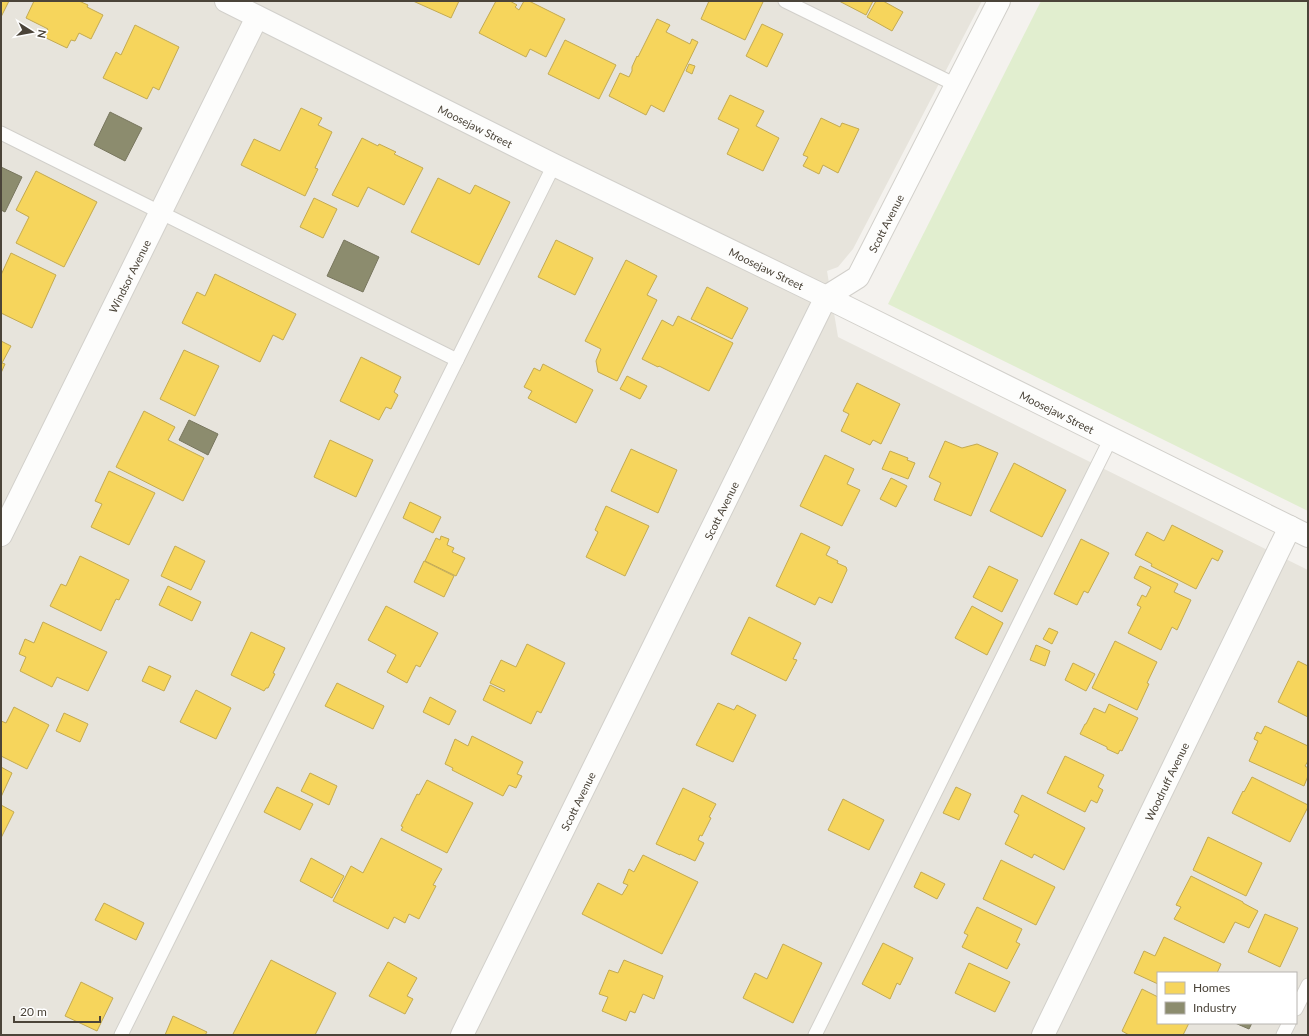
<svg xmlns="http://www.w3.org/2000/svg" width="1309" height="1036" font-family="Lato,sans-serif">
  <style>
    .residential { fill: #e7e4dc; fill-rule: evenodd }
    .green { fill: #e1eecf }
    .homes { fill: #f6d55c; stroke: #c3aa52 }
    .industry { fill: #8c8c6e; stroke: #78765e }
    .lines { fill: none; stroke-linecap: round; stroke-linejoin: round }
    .service-casing { stroke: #d2d0cb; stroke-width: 15 }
    .minor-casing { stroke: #d2d0cb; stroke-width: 24 }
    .service { stroke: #fdfdfc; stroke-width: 13 }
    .minor { stroke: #fdfdfc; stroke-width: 22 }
    .labels { text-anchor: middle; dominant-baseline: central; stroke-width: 4; stroke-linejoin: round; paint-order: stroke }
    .street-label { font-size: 11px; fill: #4b4439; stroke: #fff }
  </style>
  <rect width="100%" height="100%" fill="#f4f2ee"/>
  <path class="residential" d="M1,1h981l-129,248 -15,18 -11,4 11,66 470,233v465h-1307zM1158,973h138v50h-138z"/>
  <path class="green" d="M1041,1h267v510l-420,-207z"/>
  <g class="homes">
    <path d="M1,1h8l-8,16z"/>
    <path d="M34,1h45l9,4 -1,2 16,8 -12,24 -12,-6 -4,8 -4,-1 -4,8 -23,-11 4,-8 -22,-11z"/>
    <path d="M413,1h46l-8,17z"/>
    <path d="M496,1h14l7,4 -2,2 4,3 5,-9h5l36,18 -19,38 -16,-8 -4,8 -47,-24z"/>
    <path d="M709,1h51l3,1 -18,38 -44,-21z"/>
    <path d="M839,1h34l-7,14z"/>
    <path d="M876,1h7l20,11 -11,19 -25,-14z"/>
    <path d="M657,19l13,6 -4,7 24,12 2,-5 6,3 -34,70 -13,-7 -5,10 -37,-19 11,-23 9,4 3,-6v-4l5,-11 1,1z"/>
    <path d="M762,24l21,10 -16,33 -21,-11z"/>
    <path d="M135,25l44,22 -20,43 -6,-3 -6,12 -44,-21 13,-26 5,3z"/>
    <path d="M565,40l51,25 -17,34 -51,-25z"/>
    <path d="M689,64l6,2 -3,8 -6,-3z"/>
    <path d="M730,95l34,16 -8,15 23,12 -16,33 -36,-17 12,-25 -21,-10z"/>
    <path d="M301,108l21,10 -4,7 14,7 -17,36 3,1 -13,27 -64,-31 13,-26 26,12z"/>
    <path d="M821,118l19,9 2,-4 17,6 -21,44 -15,-8 -4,9 -16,-8 5,-9 -5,-2z"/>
    <path d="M362,138l16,8 1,-2 17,8 -2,2 29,14 -19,37 -36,-18 -10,20 -26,-12z"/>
    <path d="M36,171l61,31 -33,65 -48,-24 13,-26 -13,-7z"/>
    <path d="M438,178l32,16 5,-9 35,17 -31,63 -68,-33z"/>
    <path d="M314,198l23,11 -14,29 -23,-11z"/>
    <path d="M556,240l37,18 -18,37 -37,-18z"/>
    <path d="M11,253l45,22 -24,53 -31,-15v-38z"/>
    <path d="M626,260l31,16 -10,19 10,5 -40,81 -19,-9 -2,-11 5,-12 -16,-8z"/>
    <path d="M215,274l81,40 -13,26 -10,-5 -13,27 -78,-39 15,-31 8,4z"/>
    <path d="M707,287l41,21 -16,31 -41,-20z"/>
    <path d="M678,316l55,27 -24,48 -50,-25 -1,1 -16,-8 20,-39 11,6z"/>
    <path d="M1,341l10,5 -9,17 3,1 -4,9z"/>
    <path d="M184,350l35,16 -24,50 -35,-17z"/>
    <path d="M361,357l40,20 -7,15 4,3 -7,14 -5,-2 -7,13 -39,-19z"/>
    <path d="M543,364l50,26 -17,33 -48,-25 4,-7 -8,-4 10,-19 6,3z"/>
    <path d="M627,376l20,10 -7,13 -20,-10z"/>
    <path d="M857,383l43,21 -19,40 -8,-4 -3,5 -29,-14 8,-17 -6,-3z"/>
    <path d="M144,411l31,16 -7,13 36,18 -21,43 -67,-34z"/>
    <path d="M330,440l43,20 -17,37 -42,-20z"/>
    <path d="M945,441l17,7 15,-4 21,9 -27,63 -37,-16 7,-17 -12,-6z"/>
    <path d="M631,449l46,21 -19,43 -47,-22z"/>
    <path d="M890,451l18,7 -1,2 8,3 -7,16 -26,-10z"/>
    <path d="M825,455l29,14 -7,15 13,6 -18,36 -42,-20z"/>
    <path d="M1014,463l52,27 -24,47 -52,-26z"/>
    <path d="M109,471l46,22 -26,52 -38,-18 11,-23 -7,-3z"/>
    <path d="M891,478l16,8 -11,21 -16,-8z"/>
    <path d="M410,502l31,15 -8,16 -30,-15z"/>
    <path d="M606,506l43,20 -24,50 -39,-19 12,-25 -3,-2z"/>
    <path d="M1172,525l51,26 -5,10 -6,-3 -16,31 -45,-23 1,-2 -17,-9 12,-23 17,9z"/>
    <path d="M801,533l29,14 -4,8 12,6 -1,2 9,4 1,3 -15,33 -13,-6 -4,8 -39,-19z"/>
    <path d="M441,536l8,3 -2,6 7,3 -2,4 13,6 -9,18 -31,-15 11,-23 4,2z"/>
    <path d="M1081,539l28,14 -21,40 -4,-2 -7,14 -23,-11z"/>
    <path d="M175,546l30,15 -14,29 -30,-14z"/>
    <path d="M80,556l49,24 -10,20 -3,-1 -15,32 -51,-25 11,-22 5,2z"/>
    <path d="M424,561l30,15 -10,21 -30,-15z"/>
    <path d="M989,566l29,14 -16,32 -29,-15z"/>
    <path d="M1140,566l38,18 -4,8 17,8 -14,30 -5,-3 -11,23 -33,-17 13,-26 -4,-2 5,-10 4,2 5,-10 -17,-9z"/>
    <path d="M168,586l33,16 -9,19 -33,-16z"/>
    <path d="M386,606l52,27 -18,34 -4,-2 -9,18 -20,-11 9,-17 -28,-15z"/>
    <path d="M972,606l31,17 -16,32 -32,-17z"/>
    <path d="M749,617l52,26 -8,16 4,1 -11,21 -55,-27z"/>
    <path d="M43,622l64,30 -19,39 -31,-14 -5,10 -32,-16 6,-14 -7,-3 6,-15 9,4z"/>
    <path d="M1049,628l9,4 -6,12 -9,-5z"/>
    <path d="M251,632l34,16 -12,25 2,1 -7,14h-2l-2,3 -33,-16z"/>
    <path d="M1115,641l42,21 -10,21 2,1 -12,26 -45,-22z"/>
    <path d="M527,644l38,19 -24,50 -4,-2 -6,13 -48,-24 7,-15 14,7 1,-2 -15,-7 11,-23 15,7z"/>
    <path d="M1036,645l14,6 -5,15 -15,-6z"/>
    <path d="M1298,661l10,5v51l-30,-15z"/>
    <path d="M1073,663l22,11 -9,17 -21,-11z"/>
    <path d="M149,666l22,10 -7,15 -22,-10z"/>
    <path d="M337,683l47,23 -11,23 -48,-23z"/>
    <path d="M196,690l35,18 -15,31 -36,-17z"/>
    <path d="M430,697l26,14 -7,14 -26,-13z"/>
    <path d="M718,703l16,7 3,-5 19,10 -23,47 -37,-17z"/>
    <path d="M1109,704l29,14 -16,33 -2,-1 -2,4 -11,-5v-2l-27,-13 5,-10h1l8,-16 11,5z"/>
    <path d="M14,707l35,18 -22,44 -26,-13v-35l5,2z"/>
    <path d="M64,713l24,11 -8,18 -24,-11z"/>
    <path d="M1265,726l43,20v15l-3,5 3,2v8l-4,10 -55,-25 9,-20 -4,-2 3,-7 4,2z"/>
    <path d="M472,736l51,26 -6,12 5,2 -6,12 -7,-3 -6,11 -51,-26 1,-2 -8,-4 10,-25 13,7z"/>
    <path d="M1065,756l39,19 -6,12 5,3 -6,13 -6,-3 -6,12 -38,-19z"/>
    <path d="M1,767l11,6 -11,24z"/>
    <path d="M310,773l27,13 -8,19 -28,-14z"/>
    <path d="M1252,777l56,28v2l-18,35 -58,-29 11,-22 1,1z"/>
    <path d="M427,780l46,23 -26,50 -46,-23 2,-3 -2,-1 16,-32 2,1z"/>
    <path d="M277,787l36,17 -13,26 -36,-18z"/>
    <path d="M956,787l15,7 -12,26 -16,-7z"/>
    <path d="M683,788l33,16 -7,13 2,1 -9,18 -2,-1 -2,5 6,3 -9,18 -15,-7v1l-24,-11z"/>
    <path d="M1022,795l63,33 -21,42 -30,-16 -2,4 -27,-14 14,-29 -5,-3z"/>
    <path d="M843,799l41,21 -15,30 -41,-20z"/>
    <path d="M1,805l13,7 -13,26z"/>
    <path d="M1208,837l54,26 -16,33 -53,-26z"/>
    <path d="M381,838l61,31 -9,16 3,1 -17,33 -10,-5 -4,9 -11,-6 -6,12 -55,-28 18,-35 12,7z"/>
    <path d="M643,855l55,27 -36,72 -80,-40 16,-31 24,12 6,-10 -5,-2 6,-14 5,3z"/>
    <path d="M311,858l33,18 -12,22 -32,-17z"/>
    <path d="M1001,860l54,27 -19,38 -53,-26z"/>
    <path d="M921,872l24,12 -8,15 -23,-12z"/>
    <path d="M1191,876l52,26v1l15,8 -9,17 -14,-6 -11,21 -50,-24 7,-12 -5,-2z"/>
    <path d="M104,903l40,20 -8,17 -41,-20z"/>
    <path d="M977,907l45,22 -6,13 4,2 -13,25 -45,-22 6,-12 -4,-2z"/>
    <path d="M1265,914l33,14 -18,39 -32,-15z"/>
    <path d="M1164,937l57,27 -4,9h-59v11l-24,-11 10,-22 11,5z"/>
    <path d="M883,943l30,15 -13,27 -3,-2 -7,16 -28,-15z"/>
    <path d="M783,944l39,19 -29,60 -50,-25 12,-25 12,6z"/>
    <path d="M271,960l65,33 -21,42h-80l-2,-1z"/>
    <path d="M624,960l39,16 -9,23 -11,-5 -8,19 -5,-2 -4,10 -24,-10 6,-14 -9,-3 10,-24 9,3z"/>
    <path d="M388,962l29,16 -10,18 6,3 -8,15 -36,-18z"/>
    <path d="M969,963l41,19 -15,30 -40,-19z"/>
    <path d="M81,982l32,16 -16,33 -32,-15z"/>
    <path d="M1142,989l16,8v26h31l-6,12h-54l-7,-4z"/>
    <path d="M173,1016l34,16 -2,3h-40z"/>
  </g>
  <g class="industry">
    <path d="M110,112l32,16 -17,33 -31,-16z"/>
    <path d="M1,167l21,10 -17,35 -4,-2z"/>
    <path d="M344,240l35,17 -16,35 -36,-16z"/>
    <path d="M189,420l29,14 -10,21 -29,-15z"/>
    <path d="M1235,1023h17l-3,6z"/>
  </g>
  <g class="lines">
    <defs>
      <g id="service">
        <path d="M785,1l171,84"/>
        <path d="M1,133l456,227"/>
        <path d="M1296,1009l12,-24"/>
        <path d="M121,1035l433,-870"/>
        <path d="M815,1035l296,-597"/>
        <path d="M1283,1035l6,-12"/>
      </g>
      <g id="minor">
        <path id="s1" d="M226,1l328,164 272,132 482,239"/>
        <path id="s2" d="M1,535l256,-518"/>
        <path id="s3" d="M462,1035l364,-738 32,-20 141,-276"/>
        <path id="s4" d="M1043,1035l247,-508"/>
      </g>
    </defs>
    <use href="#service" class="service-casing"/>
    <use href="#minor" class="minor-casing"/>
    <use href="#service" class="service"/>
    <use href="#minor" class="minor"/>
  </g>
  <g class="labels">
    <g class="street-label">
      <text stroke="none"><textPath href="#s1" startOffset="279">Moosejaw Street</textPath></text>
      <text stroke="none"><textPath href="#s3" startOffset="921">Scott Avenue</textPath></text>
      <text stroke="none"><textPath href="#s1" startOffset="603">Moosejaw Street</textPath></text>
      <text stroke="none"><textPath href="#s2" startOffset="289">Windsor Avenue</textPath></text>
      <text stroke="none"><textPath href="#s1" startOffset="927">Moosejaw Street</textPath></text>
      <text stroke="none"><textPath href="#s3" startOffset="585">Scott Avenue</textPath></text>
      <text stroke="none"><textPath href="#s4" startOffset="282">Woodruff Avenue</textPath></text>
      <text stroke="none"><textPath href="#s3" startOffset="261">Scott Avenue</textPath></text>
    </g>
  </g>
  <rect width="1309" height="1036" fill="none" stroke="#4b4439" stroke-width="4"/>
  <rect x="1157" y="972" width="140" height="52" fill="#ffffff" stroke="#b7b4b0"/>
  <rect x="1165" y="982" width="20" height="12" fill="#f6d55c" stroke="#b7b4b0"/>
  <text x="1193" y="992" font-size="12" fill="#4b4439">Homes</text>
  <rect x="1165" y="1002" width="20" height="12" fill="#8c8c6e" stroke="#b7b4b0"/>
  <text x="1193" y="1012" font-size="12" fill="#4b4439">Industry</text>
  <g transform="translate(32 32) rotate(101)" stroke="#ffffff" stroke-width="3" paint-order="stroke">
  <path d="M0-3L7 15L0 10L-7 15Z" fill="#4b4439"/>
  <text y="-6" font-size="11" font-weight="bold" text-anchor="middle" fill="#4b4439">N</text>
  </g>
  <path d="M14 1016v6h86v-6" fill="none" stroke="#4b4439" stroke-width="2"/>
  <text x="20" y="1016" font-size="12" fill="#4b4439" stroke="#ffffff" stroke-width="3" paint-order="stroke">20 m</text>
</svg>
